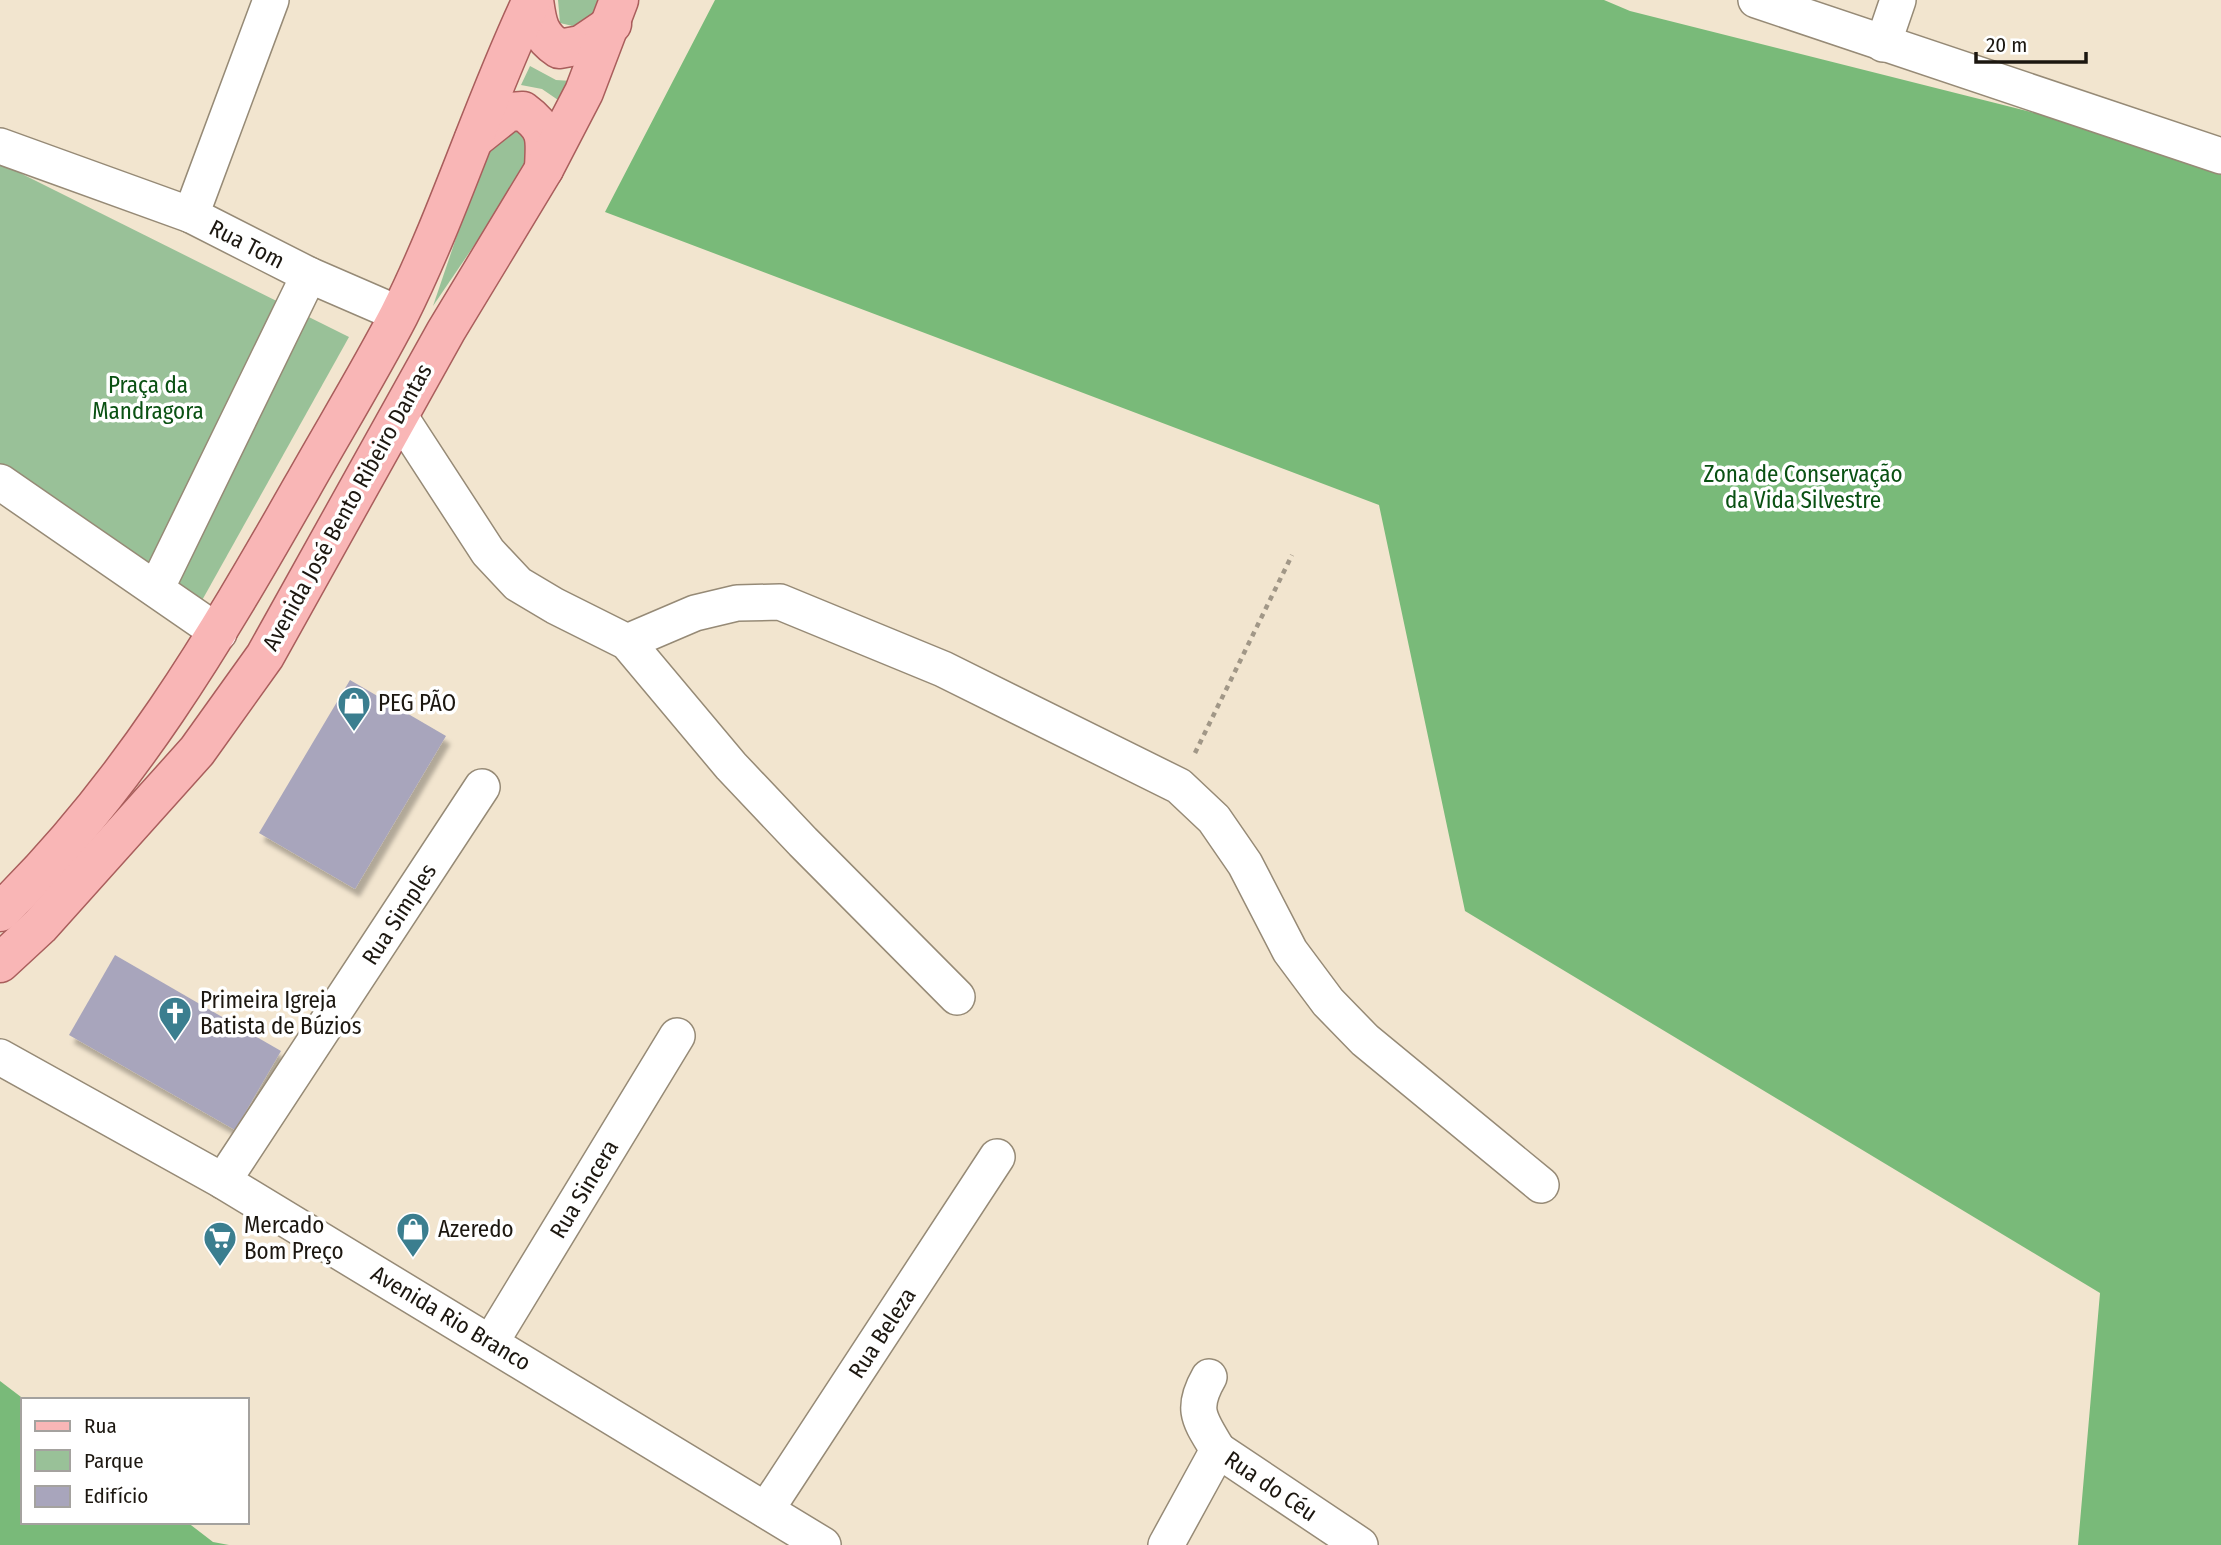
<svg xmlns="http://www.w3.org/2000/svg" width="2221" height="1545" font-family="'Fira Sans Condensed',sans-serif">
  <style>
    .green { fill: #99c198 }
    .forest { fill: #79ba79 }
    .building { fill: #a8a5bc; filter: url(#shadow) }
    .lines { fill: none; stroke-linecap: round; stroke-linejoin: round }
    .minor-casing { stroke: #968a76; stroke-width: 38 }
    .primary-casing { stroke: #a95e5c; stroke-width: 41 }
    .path { stroke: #a19787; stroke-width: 4.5; stroke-dasharray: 5 5; stroke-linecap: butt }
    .minor { stroke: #fff; stroke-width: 35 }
    .primary { stroke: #f9b6b6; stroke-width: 38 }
    .labels { text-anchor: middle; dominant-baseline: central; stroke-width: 7; stroke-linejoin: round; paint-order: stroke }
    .street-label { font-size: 23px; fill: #1c1710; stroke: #fff }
    .park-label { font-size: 23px; fill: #0a5113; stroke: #fff }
    .poi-label { font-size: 23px; fill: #1c1710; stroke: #fff; text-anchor: start }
  </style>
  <defs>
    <filter id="shadow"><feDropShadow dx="4.5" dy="8" stdDeviation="2" flood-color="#0004"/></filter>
  </defs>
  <rect width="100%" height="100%" fill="#f2e5cf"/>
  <g class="green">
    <path d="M558,0h48l-25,28 -21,-5z"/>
    <path d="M530,66l26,14 15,1 -10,21 -19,-13 -21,-4z"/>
    <path d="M511,129l14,7 3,30 -95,140 54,-159z"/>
    <path d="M0,163l349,174 -149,267 -200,-130z"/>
  </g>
  <g class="forest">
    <path d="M715,0h889l26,11 591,149v1385h-143l22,-252 -635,-382 -86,-406 -774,-293z"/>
    <path d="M0,1381l25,19 -2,122h164l26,20 16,3h-229z"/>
  </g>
  <g class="building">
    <path d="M350,680l96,56 -91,153 -96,-56z"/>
    <path d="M115,955l166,96 -46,79 -166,-95z"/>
  </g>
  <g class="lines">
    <defs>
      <g id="minor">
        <path d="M1756,0l465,156"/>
        <path d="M1883,44l15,-44"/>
        <path d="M0,146l191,69 118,60 90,39"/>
        <path d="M191,215l80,-215"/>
        <path d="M399,415l89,137 30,32 37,22 72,36 104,124 72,76 154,155"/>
        <path d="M0,482l219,151"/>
        <path d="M156,589l153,-314"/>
        <path d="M627,642l68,-29 42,-10 43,-1 163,67 236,117 35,33 31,45 45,87 38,51 37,38 176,145"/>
        <path d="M0,1057l223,124 600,364"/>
        <path d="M223,1181l259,-394"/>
        <path d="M491,1342l186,-306"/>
        <path d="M1218,1450l142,95"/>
        <path d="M766,1510l231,-353"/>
        <path d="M1166,1545l52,-95c-18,-30 -28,-40 -9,-73"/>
      </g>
      <g id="primary">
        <path d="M534,0c3,23 5,36 25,49l22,-4 31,-21"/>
        <path d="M474,139l34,-27 15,-1c26,19 22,28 21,58"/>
        <path d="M0,912c128,-124 215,-272 302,-425 32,-57 67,-114 97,-172 51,-102 84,-212 133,-315"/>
        <path d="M0,963l40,-37 157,-175 68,-95 181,-325 98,-162 40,-77 35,-92"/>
      </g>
    </defs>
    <use href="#minor" class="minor-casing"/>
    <use href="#primary" class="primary-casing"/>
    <path class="path" d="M1195,753l97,-198"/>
    <use href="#minor" class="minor"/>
    <use href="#primary" class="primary"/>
  </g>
  <defs>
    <symbol id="shop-pin" viewBox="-11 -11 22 30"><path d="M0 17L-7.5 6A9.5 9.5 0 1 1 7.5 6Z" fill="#3b7e8f" stroke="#fff"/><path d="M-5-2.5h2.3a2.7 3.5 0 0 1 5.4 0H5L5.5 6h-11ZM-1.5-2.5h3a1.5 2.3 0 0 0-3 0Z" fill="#fff"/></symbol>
    <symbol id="church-pin" viewBox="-11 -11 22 30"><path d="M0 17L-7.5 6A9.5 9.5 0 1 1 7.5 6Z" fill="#3b7e8f" stroke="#fff"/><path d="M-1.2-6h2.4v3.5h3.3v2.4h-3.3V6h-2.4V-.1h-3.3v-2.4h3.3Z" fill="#fff"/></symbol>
    <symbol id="supermarket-pin" viewBox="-11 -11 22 30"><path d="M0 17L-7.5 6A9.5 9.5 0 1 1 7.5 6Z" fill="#3b7e8f" stroke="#fff"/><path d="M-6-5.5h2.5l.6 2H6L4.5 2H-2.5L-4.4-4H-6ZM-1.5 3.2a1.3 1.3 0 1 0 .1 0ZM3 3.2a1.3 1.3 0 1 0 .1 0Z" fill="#fff"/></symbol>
  </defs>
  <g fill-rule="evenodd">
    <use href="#shop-pin" x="335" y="684" width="38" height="52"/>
    <use href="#church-pin" x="156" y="994" width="38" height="52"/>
    <use href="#shop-pin" x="394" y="1210" width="38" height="52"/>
    <use href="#supermarket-pin" x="201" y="1219" width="38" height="52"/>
  </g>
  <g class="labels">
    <g class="street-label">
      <text transform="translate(247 244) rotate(27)">Rua Tom</text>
      <text transform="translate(347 507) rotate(-61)">Avenida José Bento Ribeiro Dantas</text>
      <text transform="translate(399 914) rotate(-57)">Rua Simples</text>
      <text transform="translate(584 1189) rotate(-59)">Rua Sincera</text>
      <text transform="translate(451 1318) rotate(31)">Avenida Rio Branco</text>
      <text transform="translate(882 1333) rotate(-57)">Rua Beleza</text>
      <text transform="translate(1271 1486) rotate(34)">Rua do Céu</text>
    </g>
    <g class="park-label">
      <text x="148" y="385">Praça da<tspan x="148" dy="26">Mandragora</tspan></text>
      <text x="1803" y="474">Zona de Conservação<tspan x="1803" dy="26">da Vida Silvestre</tspan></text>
    </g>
    <g class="poi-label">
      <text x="378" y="703">PEG PÃO</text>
      <text x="200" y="1000">Primeira Igreja<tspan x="200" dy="26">Batista de Búzios</tspan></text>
      <text x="244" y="1225">Mercado<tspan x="244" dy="26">Bom Preço</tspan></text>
      <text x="438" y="1229">Azeredo</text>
    </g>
  </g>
  <rect x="21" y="1398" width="228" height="126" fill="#ffffff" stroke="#a4a29f" stroke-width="2"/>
  <rect x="35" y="1421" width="35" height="10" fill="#f9b6b6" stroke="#a4a29f" stroke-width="2"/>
  <text x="84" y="1433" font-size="21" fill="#1c1710">Rua</text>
  <rect x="35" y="1450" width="35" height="21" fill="#99c198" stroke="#a4a29f" stroke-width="2"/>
  <text x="84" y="1468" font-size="21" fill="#1c1710">Parque</text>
  <rect x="35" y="1486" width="35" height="21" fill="#a8a5bc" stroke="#a4a29f" stroke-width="2"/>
  <text x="84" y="1503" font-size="21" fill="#1c1710">Edifício</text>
  <path d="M1976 52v10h110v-10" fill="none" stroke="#1c1710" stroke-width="3.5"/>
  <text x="1986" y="52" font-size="21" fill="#1c1710" stroke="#ffffff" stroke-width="5" paint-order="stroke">20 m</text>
</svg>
